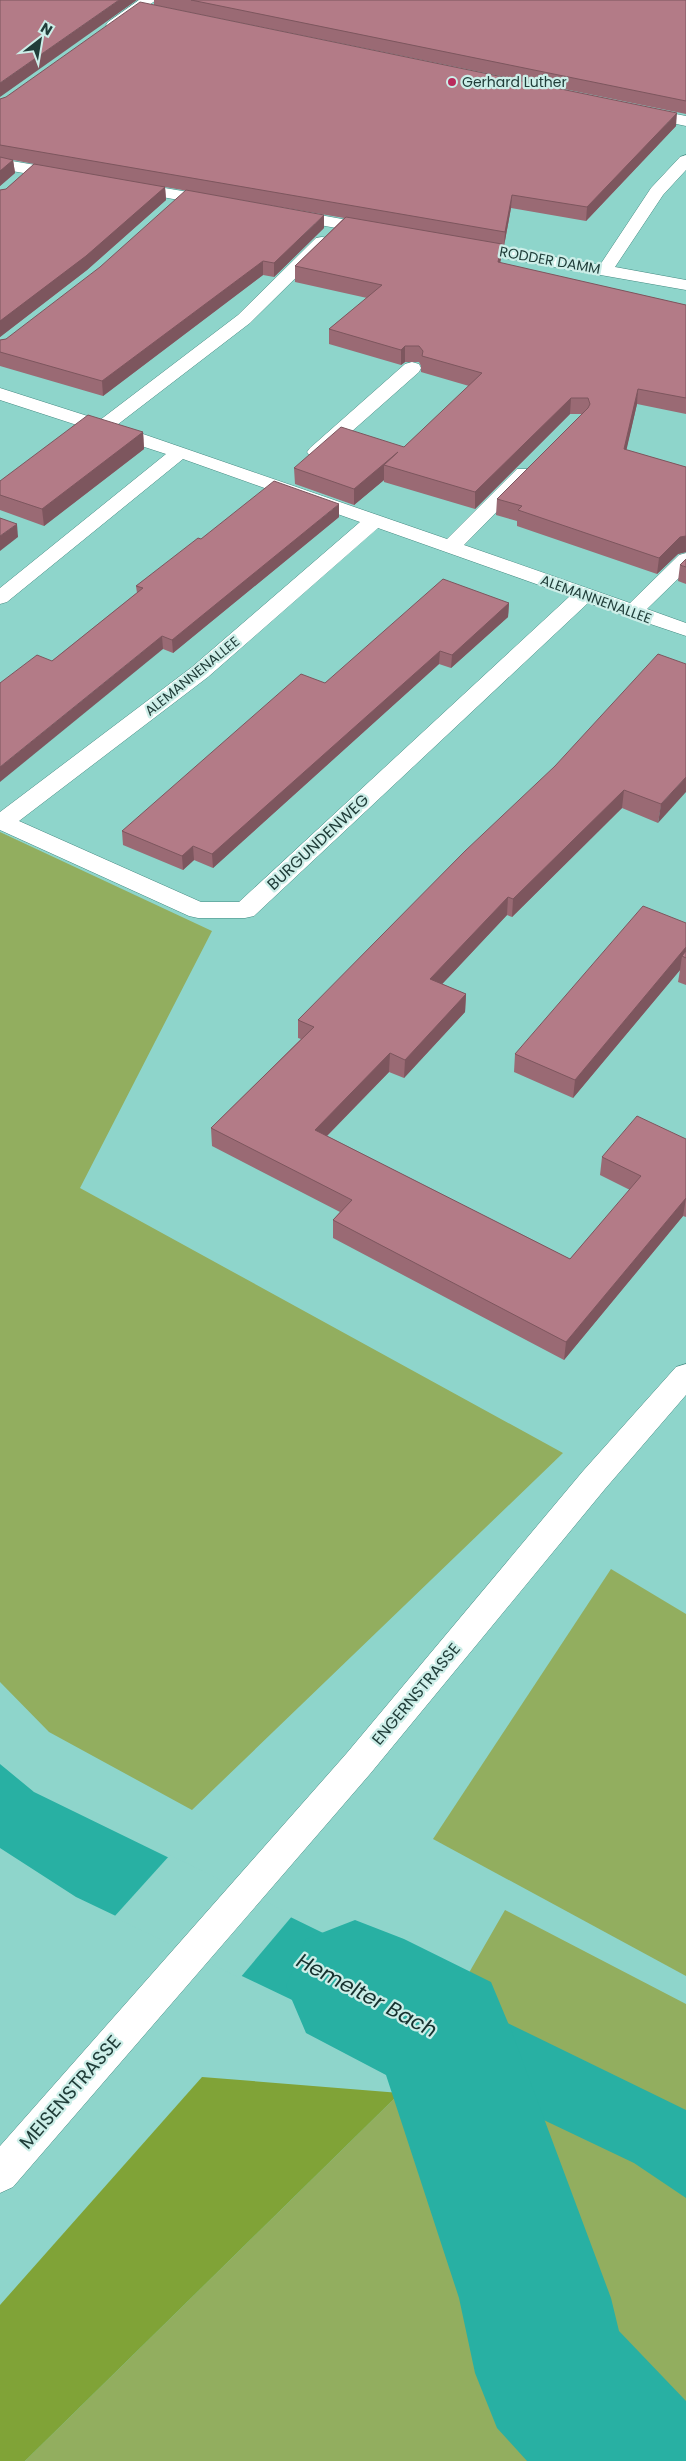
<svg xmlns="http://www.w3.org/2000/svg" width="686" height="2461" font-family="Poppins,sans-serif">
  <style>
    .green { fill: #92ae5f }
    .forest { fill: #80a337 }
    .water { fill: #28b0a3 }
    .pier { fill: #8ed5cb }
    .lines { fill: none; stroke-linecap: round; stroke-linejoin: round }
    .river { fill: #28b0a3; fill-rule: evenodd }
    .minor-casing { stroke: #438981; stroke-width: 1 }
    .minor { fill: #fff; fill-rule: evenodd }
    .wall { fill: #9a6a74 }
    .shaded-wall { fill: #7d565e }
    .building { fill: #b37b87; stroke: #7d565e }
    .poi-dot { fill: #b92b5c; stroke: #cceee8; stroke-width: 2 }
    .labels { text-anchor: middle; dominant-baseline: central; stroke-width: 4.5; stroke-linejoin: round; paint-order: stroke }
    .far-poi-label { font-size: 14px; fill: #203d39; stroke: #cceee8; text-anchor: start }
    .far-street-label { font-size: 14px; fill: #203d39; stroke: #cceee8 }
    .street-label { font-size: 16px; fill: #203d39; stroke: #cceee8 }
    .near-street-label { font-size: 19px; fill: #203d39; stroke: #cceee8 }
    .near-water-label { font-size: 21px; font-style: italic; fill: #16312e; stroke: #cceee8 }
  </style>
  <rect width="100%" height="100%" fill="#8ed5cb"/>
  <g class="green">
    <path d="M0,832l212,99 -132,257 483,265 -371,357 -143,-78 -49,-50z"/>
    <path d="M611,1569l75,45v362l-253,-137z"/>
    <path d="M505,1910l181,94v457h-661l375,-368z"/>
  </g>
  <path class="forest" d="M202,2077l198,16 -375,368h-25v-156z"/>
  <path class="water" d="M0,1764l34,28 652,318v88l-52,-35 -558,-266 -76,-49z"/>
  <path class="pier" d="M170,1855l123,60 -53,63 -126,-61z"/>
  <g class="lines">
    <path class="river" d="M355,1920l49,19 87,43 20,48 100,268 8,33 67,70v60h-159l-30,-33 -22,-55 -16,-75 -73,-223 -80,-42 -20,-47 20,-47z"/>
    <defs>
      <g id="minor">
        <path d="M139,0h17l-38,28h-10l-2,-3 2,-3z"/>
        <path d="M640,107l46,9v10l-52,-11 -2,-3z"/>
        <path d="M686,155v15l-23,25 -48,72 71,13v10l-222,-39 -6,-1 -3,-4 3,-4 6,-1 136,24 51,-77 29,-31z"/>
        <path d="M0,159l65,11 8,5 -8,5 -65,-11z"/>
        <path d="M129,182l89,15 6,1 2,4 -2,4 -6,1 -95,-17 -2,-3 2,-3z"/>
        <path d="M287,209l88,16 6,1 2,4 -2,4 -6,1 -94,-17 -2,-4 2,-4z"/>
        <path d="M322,237l6,1 3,4 -3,4 -78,77 -133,102 330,114 70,-70h14l3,4 -3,4 -67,68 166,58 49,-48 7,-2v18l-39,38 39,14v13l-98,-33 -334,313 -9,2h-47l-9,-2 -189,-86v-18l192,-145 168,-145 -177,-63 -176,143 -7,2v-16l166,-134 -166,-54v-12l100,32 138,-105 78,-77zM378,528l192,68 -331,306h-38l-182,-81 189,-144z"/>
        <path d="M412,362l7,2 2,4 -2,4 -95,84h-14l-3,-4 3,-4 95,-84z"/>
        <path d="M686,1364v31l-81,94 -235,285 -357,413 -13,6v-47l346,-392 237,-283 93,-104z"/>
      </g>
    </defs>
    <use href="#minor" class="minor-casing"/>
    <use href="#minor" class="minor"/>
  </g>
  <g class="wall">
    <path d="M154,0h532v114l-532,-109z"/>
    <path d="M0,99l676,27 -90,95 -75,-13 -7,38h-2l-2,17 186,42v109l-49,-10 -11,46 60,17v85l-8,2 -21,20 -140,-48v-5l-21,-6 1,-16 85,-85h-12l-95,95 -91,-27v-2l-30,25 -59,-21 -1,-16 110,-21 65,-61 -48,-14v-6l-2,-4h-14l-4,3 -72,-21v-15l38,-31 -72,-16v-16l49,-48 -179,-31 1,13 -79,70 -87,67v-147l6,-1 28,-25 -21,-4 2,13 -15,13z"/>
    <path d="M324,228l-50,49 -11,-2 -160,121 -103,-30v-26l6,-1z"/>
    <path d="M143,432l1,17 -100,77 -44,-16v-29z"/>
    <path d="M339,517l-166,136 -10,-4 -111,12 85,-68 -1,-7 65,-47z"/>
    <path d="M680,565l6,2v17l-8,-3z"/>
    <path d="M509,603l-1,14 -57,51 -12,-4 -226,204 -19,-8 -11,10 -60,-25 -1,-14z"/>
    <path d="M686,664l-28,159 -36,-15 -110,109 -5,-2 -65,69 24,10 -1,18 -61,66 -15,-6 -62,64 243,123 60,-69 -30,-15 2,-18 84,-18v78l-3,-1 -119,144 -231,-122v-18l7,-8 -128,-66 -1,-18 90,-89 -3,-1v-18z"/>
    <path d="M686,923v62l-8,-3 2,-12 -107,128 -59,-26 1,-18z"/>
  </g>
  <g class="shaded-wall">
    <path d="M119,0h18l-137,97v-14z"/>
    <path d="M677,113l-1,13 -90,95 1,-14z"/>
    <path d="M13,160l2,13 -15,13v-15z"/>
    <path d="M165,187l1,13 -79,70 -87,67v-16z"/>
    <path d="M512,195l-1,13 -7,38 1,-14z"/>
    <path d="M324,215v13l-50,49v-14z"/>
    <path d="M502,244l-1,15 -4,19 1,-16z"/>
    <path d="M263,261v14l-160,121 -1,-15z"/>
    <path d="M405,346v16l-4,3v-15z"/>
    <path d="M638,389l-1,15 -14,61 1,-16z"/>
    <path d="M571,398l-1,16 -95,95v-17z"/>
    <path d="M143,432l1,17 -100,77 -2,-17z"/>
    <path d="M398,452l-14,13v15l-30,25v-16z"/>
    <path d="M339,504v13l-166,136 -1,-13z"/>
    <path d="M17,524l1,13 -18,14v-15z"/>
    <path d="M686,536v16l-8,2 -21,20 2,-16 21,-21z"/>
    <path d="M509,603l-1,14 -57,51 1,-13z"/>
    <path d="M162,636l1,13 -163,133v-15z"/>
    <path d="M440,651l-1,13 -226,204 -1,-14z"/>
    <path d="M686,777v15l-28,31 3,-19z"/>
    <path d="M624,790l-2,18 -110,109 1,-18z"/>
    <path d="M193,846l1,14 -11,10 -1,-14z"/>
    <path d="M508,897l-1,18 -77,82v-18z"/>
    <path d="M686,947v11l-4,-2 -2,14 -107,128 2,-18z"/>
    <path d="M466,994l-1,18 -61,66 1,-18z"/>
    <path d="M390,1053l-1,19 -74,76v-18z"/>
    <path d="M686,1198l-3,18 -119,144 2,-18z"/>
  </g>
  <g class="building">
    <path d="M0,0h119l-119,83z"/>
    <path d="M191,0h495v101z"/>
    <path d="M140,2l537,111 -90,94 -75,-12 -7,37 -505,-87v-46l6,-2z"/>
    <path d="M0,157l13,3 -13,11z"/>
    <path d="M34,164l131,23 -79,69 -86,65v-131l6,-1z"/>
    <path d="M186,190l138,25 -50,48 -11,-2 -161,120 -102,-29v-12l6,-1 94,-72z"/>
    <path d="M346,217l156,27 -4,18 188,43v93l-48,-9 -14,60 62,18v69l-6,1 -21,21 -141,-48 4,-4 -25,-7 91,-91 2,-4 -2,-6h-17l-96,94 -91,-27 14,-13 -44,37 -60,-21 47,-41 63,20 78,-74 -60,-17 1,-5 -4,-5h-14l-4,4 -72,-21 53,-44 -87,-19z"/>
    <path d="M88,415l55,17 -101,77 -42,-14v-14z"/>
    <path d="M274,481l65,23 -167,136 -10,-4 -162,131v-84l37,-28 15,6 91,-73 -7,-2 62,-48 3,1z"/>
    <path d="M0,518l17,6 -17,12z"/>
    <path d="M686,559v8l-6,-2z"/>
    <path d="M443,579l66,24 -57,52 -12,-4 -228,203 -19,-8 -11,10 -60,-25 179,-157 24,9z"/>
    <path d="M658,654l28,10v113l-25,27 -37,-14 -111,109 -5,-2 -78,82 36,15 -61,66 -15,-7 -75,77 255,129 71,-83 -39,-19 35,-41 49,23v59l-120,144 -233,-122 19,-20 -141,-72 103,-101 -16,-7 167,-169 90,-85z"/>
    <path d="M643,906l43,17v24l-111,133 -60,-26z"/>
    <path d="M686,951v7l-4,-2z"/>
  </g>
  <circle class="poi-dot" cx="452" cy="82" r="5"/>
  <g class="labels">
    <g class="far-poi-label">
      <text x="462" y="82">Gerhard Luther</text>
    </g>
    <g class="far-street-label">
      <text transform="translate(550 260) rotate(10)">RODDER DAMM</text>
      <text transform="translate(596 599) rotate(20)">ALEMANNENALLEE</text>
      <text transform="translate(192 676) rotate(-39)">ALEMANNENALLEE</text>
    </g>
    <g class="street-label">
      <text transform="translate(318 842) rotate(-43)">BURGUNDENWEG</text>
      <text transform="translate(416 1694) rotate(-50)">ENGERNSTRASSE</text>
    </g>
    <g class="near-street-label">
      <text transform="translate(70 2092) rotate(-49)">MEISENSTRASSE</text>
    </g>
    <g class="near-water-label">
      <text transform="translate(367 1995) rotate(28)">Hemelter Bach</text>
    </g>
  </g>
  <g transform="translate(40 40) rotate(31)" stroke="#cceee8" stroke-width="4" paint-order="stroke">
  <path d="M0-4L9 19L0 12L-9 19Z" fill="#203d39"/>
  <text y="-8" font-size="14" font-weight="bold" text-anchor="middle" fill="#203d39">N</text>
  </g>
</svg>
